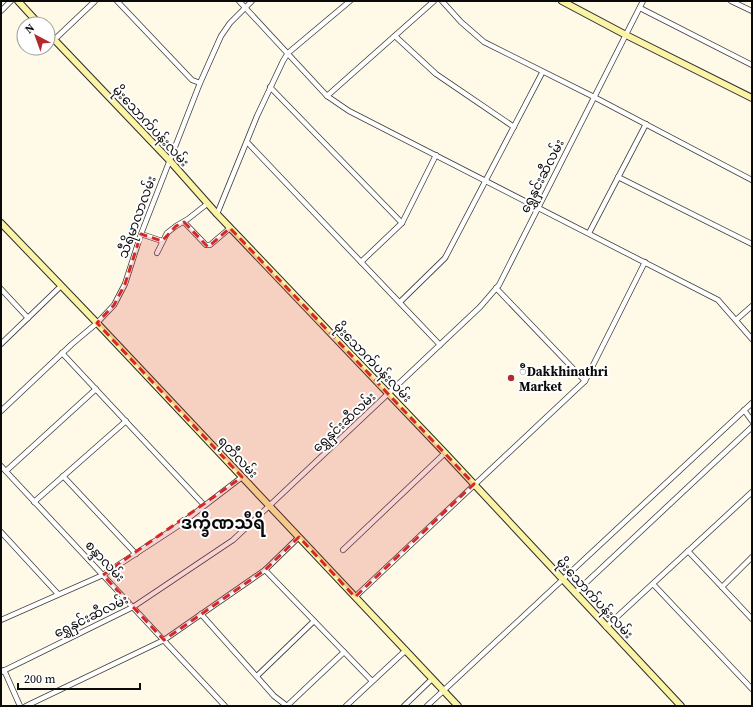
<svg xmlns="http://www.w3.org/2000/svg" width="753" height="707" font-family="'Source Serif 4','Noto Sans Myanmar',serif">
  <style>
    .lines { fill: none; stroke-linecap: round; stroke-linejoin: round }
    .street-casing { stroke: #3d3d3d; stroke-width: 6 }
    .secondary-casing { stroke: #2c2c2c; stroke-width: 8 }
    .street { stroke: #fff; stroke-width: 4.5 }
    .secondary { stroke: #fbf3a5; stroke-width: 6 }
    .marked { fill: #d62828; fill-opacity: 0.2; stroke: #d62828; stroke-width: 3; stroke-dasharray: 8 5; stroke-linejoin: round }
    .poi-dot { fill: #b22a2e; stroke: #fff; stroke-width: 1.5 }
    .labels { text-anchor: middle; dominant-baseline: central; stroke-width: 4; stroke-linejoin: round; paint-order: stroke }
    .street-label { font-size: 13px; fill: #0a0a0a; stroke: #fff }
    .poi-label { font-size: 13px; font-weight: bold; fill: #0a0a0a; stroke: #fff; text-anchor: start }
    .district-label { font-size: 17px; font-weight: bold; fill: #0a0a0a; stroke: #fff }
  </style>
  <rect width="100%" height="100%" fill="#fefae7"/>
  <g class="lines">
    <defs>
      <g id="street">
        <path d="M117,1l75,79 8,3"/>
        <path d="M239,1l88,95 22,15 369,189 34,39"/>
        <path d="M442,1l19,21 23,20 110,55 158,83"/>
        <path d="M731,1l21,10"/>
        <path d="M640,8l112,57"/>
        <path d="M1,11l10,-10"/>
        <path d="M395,36l41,38 78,53"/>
        <path d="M54,40l41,-39"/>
        <path d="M270,87l132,136"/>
        <path d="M327,96l107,-95"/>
        <path d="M247,142l114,120 41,-39 34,-68"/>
        <path d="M618,177l134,67"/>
        <path d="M217,214l40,-98 26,-55 5,-8 62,-52"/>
        <path d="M184,222l22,23h4l20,-17"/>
        <path d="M589,233l57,-109"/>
        <path d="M141,234l21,7"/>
        <path d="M157,253l10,-20 9,-7 12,-7 19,-15"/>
        <path d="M361,262l79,83"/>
        <path d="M1,289l27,29"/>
        <path d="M400,302l45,-44 97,-185"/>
        <path d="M736,320l16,-14"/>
        <path d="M1,344l60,-58"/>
        <path d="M62,353l142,152"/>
        <path d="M585,381l60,-119"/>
        <path d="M744,410l8,11"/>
        <path d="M1,411l71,-67 25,-21 17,-18 11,-21 16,-50 59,-151 21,-47 9,-13 22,-22"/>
        <path d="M1,466l224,240"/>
        <path d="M6,471l90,-82"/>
        <path d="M63,476l73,78"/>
        <path d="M34,502l92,-81"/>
        <path d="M1,532l57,62"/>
        <path d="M343,550l102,-97"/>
        <path d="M688,551l64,68"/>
        <path d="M265,570l107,111"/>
        <path d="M653,584l99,105"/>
        <path d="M722,587l30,-30"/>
        <path d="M575,593l177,-166"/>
        <path d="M355,597l230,-216 -89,-93"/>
        <path d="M201,614l73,82 13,10"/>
        <path d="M1,620l102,-45 75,-49 64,-49"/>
        <path d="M606,627l146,-135"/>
        <path d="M4,670l16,36"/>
        <path d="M1,672l132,-65 100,-67 247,-233 19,-22 144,-284"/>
        <path d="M257,676l57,-55"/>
        <path d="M26,706l138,-66 101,-70 34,-33"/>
        <path d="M287,706l57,-54"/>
        <path d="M346,706l60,-56"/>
        <path d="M404,706l28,-27"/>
        <path d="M427,706l325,-303"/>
      </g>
      <g id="secondary">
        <path d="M18,1l21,23"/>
        <path d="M562,1l64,34 126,63"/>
        <path d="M48,33l122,128 47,53 228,239 236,253"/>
        <path d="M1,223l96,100 361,383"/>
      </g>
    </defs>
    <use href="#street" class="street-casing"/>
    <use href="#secondary" class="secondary-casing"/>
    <use href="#street" class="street"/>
    <use href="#secondary" class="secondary"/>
  </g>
  <path class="marked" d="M184,222l24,25 22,-19 244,256 -119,113 -56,-60 -34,33 -101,70 -61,-65 139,-98 -145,-154 17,-18 11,-21 16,-50 21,7 14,-15z"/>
  <circle class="poi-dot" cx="511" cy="378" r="4"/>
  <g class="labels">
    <g class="street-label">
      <text transform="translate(151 126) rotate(47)">မိုးသောက်ပန်းလမ်း</text>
      <text transform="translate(542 176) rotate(-63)">ရွှေနှင်းဆီလမ်း</text>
      <text transform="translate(137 217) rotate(-70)">သီရိမာလာလမ်း</text>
      <text transform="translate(373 362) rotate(46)">မိုးသောက်ပန်းလမ်း</text>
      <text transform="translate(344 422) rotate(-43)">ရွှေနှင်းဆီလမ်း</text>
      <text transform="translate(238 457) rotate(47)">ရတီလမ်း</text>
      <text transform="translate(105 561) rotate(47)">စန္ဒာလမ်း</text>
      <text transform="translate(595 598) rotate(47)">မိုးသောက်ပန်းလမ်း</text>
      <text transform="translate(91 616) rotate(-26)">ရွှေနှင်းဆီလမ်း</text>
    </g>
    <g class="poi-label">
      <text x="519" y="371">ီDakkhinathri<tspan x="519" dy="15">Market</tspan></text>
    </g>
    <g class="district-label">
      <text x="223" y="523">ဒက္ခိဏသီရိ</text>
    </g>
  </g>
  <rect width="753" height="707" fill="none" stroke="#0a0a0a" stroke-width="4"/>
  <g transform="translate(36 36) rotate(319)"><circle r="19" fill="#ffffff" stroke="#9d9d9d"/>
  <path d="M0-3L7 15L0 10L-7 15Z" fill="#b22a2e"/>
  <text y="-6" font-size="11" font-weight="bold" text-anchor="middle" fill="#0a0a0a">N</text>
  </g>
  <path d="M18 683v6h122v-6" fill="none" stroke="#0a0a0a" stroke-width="2"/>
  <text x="24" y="683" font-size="12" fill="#0a0a0a" stroke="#ffffff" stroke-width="3" paint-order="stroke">200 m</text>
</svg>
